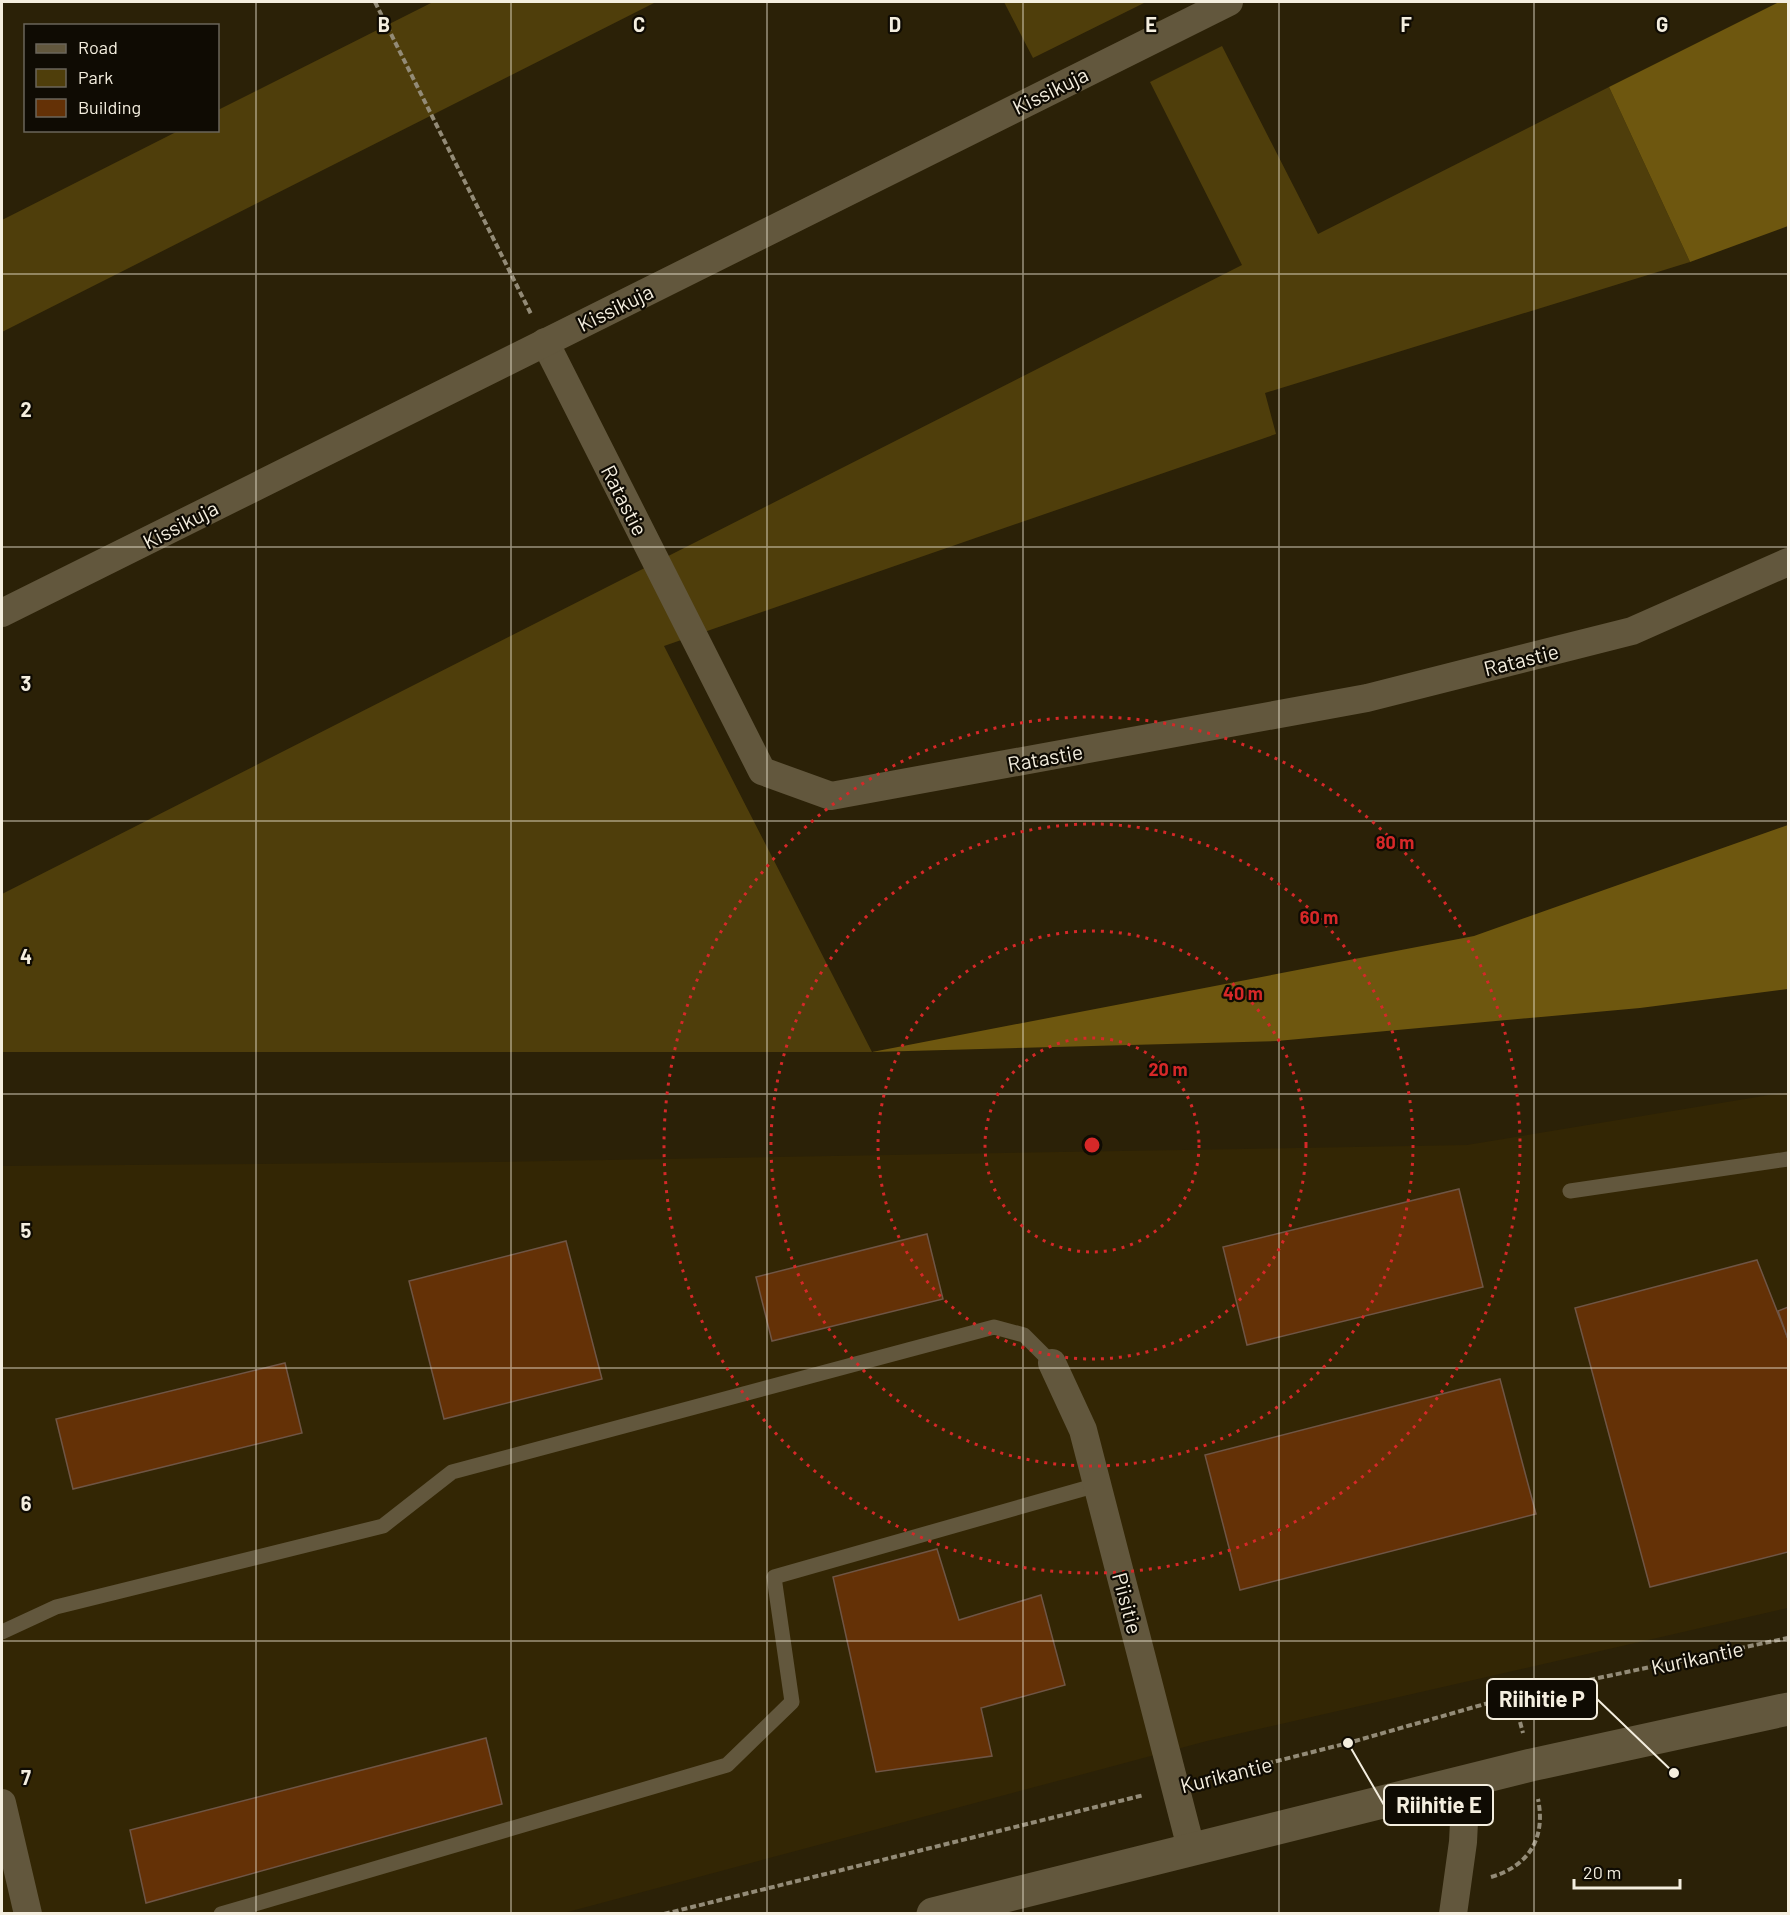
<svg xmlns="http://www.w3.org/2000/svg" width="1790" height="1915" font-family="Barlow,sans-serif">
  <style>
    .built { fill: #332604 }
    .green { fill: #4f3e0b }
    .forest { fill: #6e570f }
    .building { fill: #643106; stroke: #6f5545; stroke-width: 1.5 }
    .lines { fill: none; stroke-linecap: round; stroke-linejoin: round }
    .path { stroke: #938b77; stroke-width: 4; stroke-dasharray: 6 3; stroke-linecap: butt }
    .service { stroke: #62573d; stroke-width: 15 }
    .minor { stroke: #62573d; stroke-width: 28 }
    .tertiary { stroke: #62573d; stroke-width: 33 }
    .grid { fill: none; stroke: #f4eedf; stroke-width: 1.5; stroke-opacity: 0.55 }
    .ring { fill: none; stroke: #d62828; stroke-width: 3; stroke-dasharray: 3 6 }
    .labels { text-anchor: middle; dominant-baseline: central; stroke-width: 4.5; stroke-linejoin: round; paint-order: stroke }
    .street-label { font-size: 21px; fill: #f4eedf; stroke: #0f0b03 }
    .grid-label { font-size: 20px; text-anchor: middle; font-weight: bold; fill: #f4eedf; stroke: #0f0b03; stroke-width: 4.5; stroke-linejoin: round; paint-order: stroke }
    .centre { fill: #d62828; stroke: #0f0b03; stroke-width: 3 }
    .ring-label { font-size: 18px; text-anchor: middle; font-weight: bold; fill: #d62828; stroke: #0f0b03; stroke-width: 4.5; stroke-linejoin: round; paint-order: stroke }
    .leader { fill: none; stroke: #f4eedf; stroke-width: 2 }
    .callout-dot { fill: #f4eedf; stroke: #0f0b03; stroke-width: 2 }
    .callout { fill: #0f0b03; stroke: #f4eedf; stroke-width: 2 }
    .callout-label { font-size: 22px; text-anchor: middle; font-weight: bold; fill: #f4eedf }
  </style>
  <rect width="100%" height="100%" fill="#2b2107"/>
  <path class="built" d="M1788,1092v516l-581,133 -643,172h-562v-747l491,-4 974,-17z"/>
  <g class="green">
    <path d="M433,2h223l-654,330v-112l176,-89 40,-1v-20z"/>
    <path d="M1004,2h142l-113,56z"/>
    <path d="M1222,46l96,188 291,-147 81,175 -425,131 11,41 -612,212 208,406h-870v-158l1240,-629 -92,-183z"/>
  </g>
  <g class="forest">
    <path d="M1779,2h9v224l-98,36 -81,-175z"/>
    <path d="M1788,825v164l-148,19 -363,33 -405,11 602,-116z"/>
  </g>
  <g class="building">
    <path d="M1459,1189l24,98 -236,58 -24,-98z"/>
    <path d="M927,1234l16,65 -171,42 -16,-64z"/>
    <path d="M566,1241l36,138 -158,40 -35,-138z"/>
    <path d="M1757,1260l31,79v213l-138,35 -75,-279z"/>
    <path d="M1788,1307v32l-10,-28z"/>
    <path d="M285,1363l17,70 -229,56 -17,-70z"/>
    <path d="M1500,1379l36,135 -296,76 -35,-135z"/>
    <path d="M937,1549l22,71 82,-25 24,90 -84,23 11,48 -116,16 -43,-195z"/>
    <path d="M486,1738l16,66 -356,99 -16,-73z"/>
  </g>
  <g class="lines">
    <g class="path">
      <path d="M375,2l156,312"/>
      <path d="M1513,1696l10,37"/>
      <path d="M1206,1779l142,-36 165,-47 275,-58"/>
      <path d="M1491,1877c38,-11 55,-39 47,-78"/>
      <path d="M664,1914l480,-119"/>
    </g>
    <g class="service">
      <path d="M1570,1191l218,-32"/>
      <path d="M2,1632l54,-25 327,-81 69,-54 542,-145 30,8 28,28"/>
      <path d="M221,1914l506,-149 65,-63 -18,-125 323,-92"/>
    </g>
    <g class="minor">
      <path d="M545,342l217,429 69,25 536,-98 265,-67 156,-69"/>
      <path d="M2,613l1227,-611"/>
      <path d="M1052,1363l31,67 108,418"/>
      <path d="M2,1803l26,111"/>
      <path d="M1453,1914l10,-72 3,-61"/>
    </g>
    <path class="tertiary" d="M933,1914l598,-149 257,-56"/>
  </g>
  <path class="grid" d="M256,2v1912M511,2v1912M767,2v1912M1023,2v1912M1279,2v1912M1534,2v1912M2,274h1786M2,547h1786M2,821h1786M2,1094h1786M2,1368h1786M2,1641h1786"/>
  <g class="ring">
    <circle cx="1092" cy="1145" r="107"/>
    <circle cx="1092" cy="1145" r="214"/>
    <circle cx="1092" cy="1145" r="321"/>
    <circle cx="1092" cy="1145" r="428"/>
  </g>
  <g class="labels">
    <g class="street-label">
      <text transform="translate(1050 90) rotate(-26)">Kissikuja</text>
      <text transform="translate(615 307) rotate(-26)">Kissikuja</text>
      <text transform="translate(625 500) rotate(63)">Ratastie</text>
      <text transform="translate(180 524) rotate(-27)">Kissikuja</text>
      <text transform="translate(1521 659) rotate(-14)">Ratastie</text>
      <text transform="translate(1045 757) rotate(-10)">Ratastie</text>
      <text transform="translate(1128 1603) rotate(75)">Piisitie</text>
      <text transform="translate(1697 1657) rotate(-12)">Kurikantie</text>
      <text transform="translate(1226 1774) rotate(-14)">Kurikantie</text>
    </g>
  </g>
  <g class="grid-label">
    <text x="384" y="32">B</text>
    <text x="639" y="32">C</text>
    <text x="895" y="32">D</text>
    <text x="1151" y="32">E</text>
    <text x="1406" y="32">F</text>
    <text x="1662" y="32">G</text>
    <text x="26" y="417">2</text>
    <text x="26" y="691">3</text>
    <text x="26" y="964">4</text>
    <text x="26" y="1238">5</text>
    <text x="26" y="1511">6</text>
    <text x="26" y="1785">7</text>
  </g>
  <circle cx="1092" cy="1145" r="9" class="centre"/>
  <g class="ring-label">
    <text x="1395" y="849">80 m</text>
    <text x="1319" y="924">60 m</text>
    <text x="1243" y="1000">40 m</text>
    <text x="1168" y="1076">20 m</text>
  </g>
  <path class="leader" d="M1674 1773L1597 1699M1348 1743L1384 1805"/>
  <g class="callout-dot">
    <circle cx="1674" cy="1773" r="6"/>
    <circle cx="1348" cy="1743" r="6"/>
  </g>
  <g class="callout">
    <rect x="1487" y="1679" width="110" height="40" rx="6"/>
    <rect x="1384" y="1785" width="109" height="40" rx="6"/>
  </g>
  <g class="callout-label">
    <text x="1542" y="1707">Riihitie P</text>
    <text x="1439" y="1813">Riihitie E</text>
  </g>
  <rect width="1790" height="1915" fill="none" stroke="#f4eedf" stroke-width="6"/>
  <rect x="24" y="24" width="195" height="108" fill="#0f0b03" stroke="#6b665b" stroke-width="1.5"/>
  <rect x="36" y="44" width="30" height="9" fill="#62573d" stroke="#6b665b" stroke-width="1.5"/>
  <text x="78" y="54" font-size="18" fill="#f4eedf">Road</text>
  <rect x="36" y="69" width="30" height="18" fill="#4f3e0b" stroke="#6b665b" stroke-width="1.5"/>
  <text x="78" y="84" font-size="18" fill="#f4eedf">Park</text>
  <rect x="36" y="99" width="30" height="18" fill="#643106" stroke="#6b665b" stroke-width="1.5"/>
  <text x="78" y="114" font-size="18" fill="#f4eedf">Building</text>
  <path d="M1574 1879v9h106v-9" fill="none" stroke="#f4eedf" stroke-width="3"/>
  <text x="1583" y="1879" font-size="18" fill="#f4eedf" stroke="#0f0b03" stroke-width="4.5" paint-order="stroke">20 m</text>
</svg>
